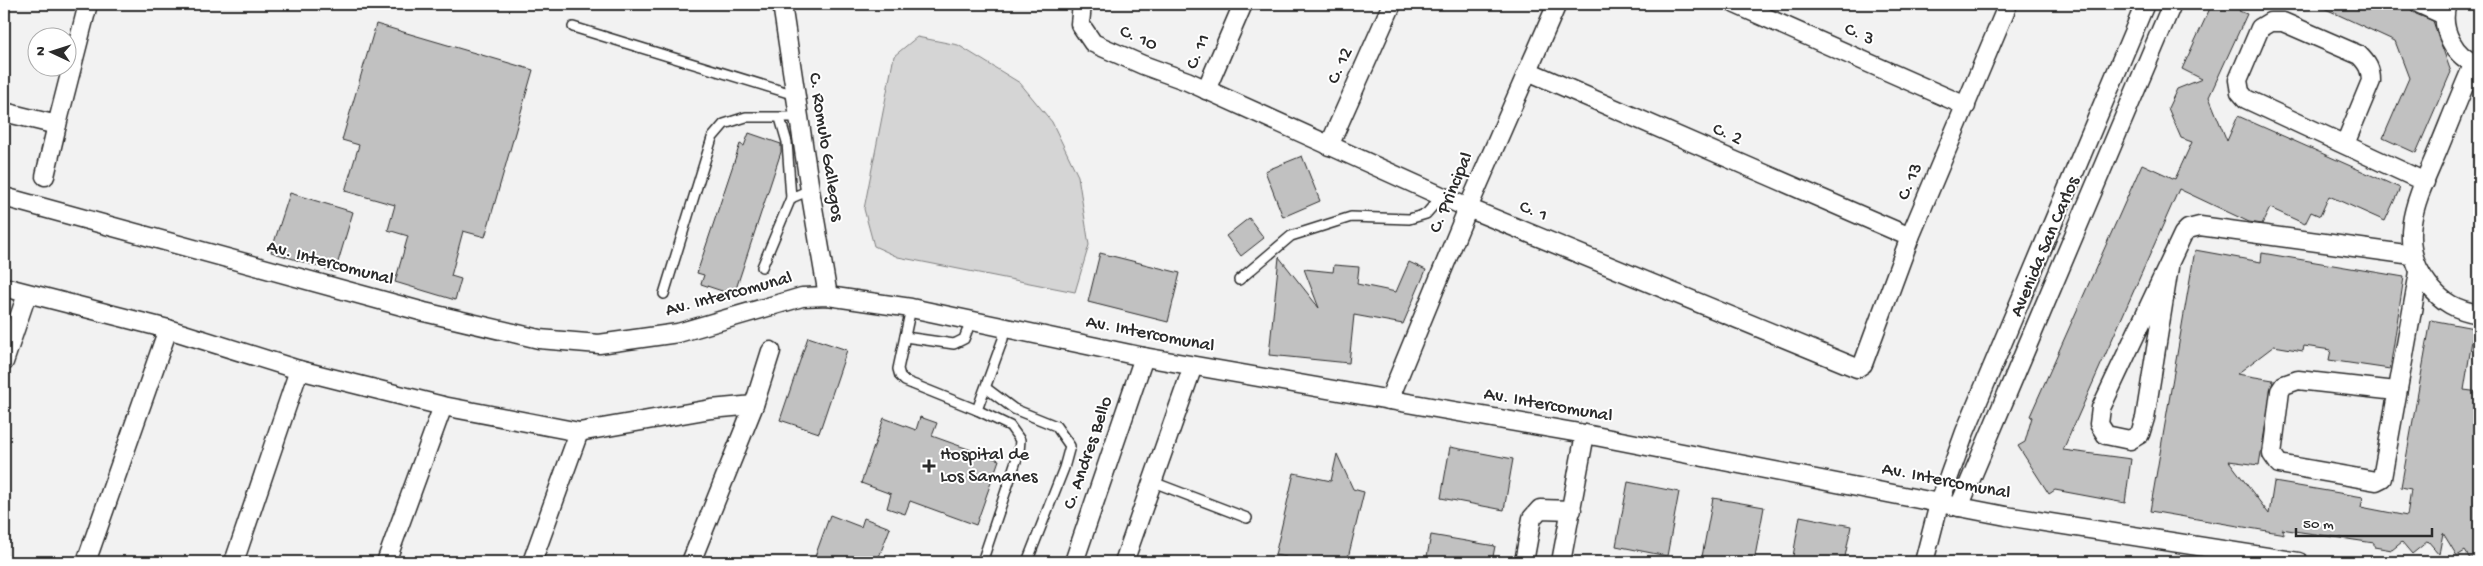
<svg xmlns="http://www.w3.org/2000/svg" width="2483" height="566" font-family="'Gochi Hand',sans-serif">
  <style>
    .green { fill: #d5d5d5; stroke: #808080 }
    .building { fill: #c1c1c1; stroke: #2b2b2b }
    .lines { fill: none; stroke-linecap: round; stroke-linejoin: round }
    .lane-casing { stroke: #2b2b2b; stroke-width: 12 }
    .street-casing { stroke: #2b2b2b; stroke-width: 21 }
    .lane { stroke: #fff; stroke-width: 9 }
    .street { stroke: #fff; stroke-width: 18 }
    .poi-dot { fill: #2b2b2b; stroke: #fff; stroke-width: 2 }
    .labels { text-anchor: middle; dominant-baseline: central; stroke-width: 4; stroke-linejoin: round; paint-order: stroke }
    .street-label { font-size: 19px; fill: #2b2b2b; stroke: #fff }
    .poi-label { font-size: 19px; fill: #2b2b2b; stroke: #fff; text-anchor: start }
  </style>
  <rect width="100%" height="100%" fill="#f2f2f2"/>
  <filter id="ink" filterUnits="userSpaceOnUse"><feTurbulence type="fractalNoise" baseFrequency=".02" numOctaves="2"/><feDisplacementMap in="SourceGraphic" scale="10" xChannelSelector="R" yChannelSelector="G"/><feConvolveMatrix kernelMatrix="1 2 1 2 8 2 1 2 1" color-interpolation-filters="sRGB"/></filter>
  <g filter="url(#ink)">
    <path class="green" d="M917,37l41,8 62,38 32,39 26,54 11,69 -14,47 -177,-35 -24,-11 -10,-37 30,-153z"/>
    <g class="building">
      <path d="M2212,4h31l-4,7 8,3 -38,83 18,44 11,-25 162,72 -15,33 -56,-25 -9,20 -9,-4 -6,12 -35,-16 -8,16 -13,-2 -70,-33 -116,261 68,9 -6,44 -70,-13 -6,4 -31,-48 7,-4 7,-25 -2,-1 112,-252 33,15 17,-37 -11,-4 -13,-30 9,-19 25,-10 -20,-10z"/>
      <path d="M2315,4h89l12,10 17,7 18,51 -35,81 -33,-15 26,-60 -14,-37z"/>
      <path d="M376,24l157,46 -48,167 -22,-6 -12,45 10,3 -6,21 -60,-18 13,-46 -20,-6 7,-25 -50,-14 14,-46 -17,-5z"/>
      <path d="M749,133l32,11v8l-47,143 -33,-11 3,-9 -7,-2 43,-129 4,2z"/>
      <path d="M1302,156l18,45 -37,16 -18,-46z"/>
      <path d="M290,193l63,19 -18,60 -64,-20z"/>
      <path d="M1249,218l15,20 -23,18 -15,-20z"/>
      <path d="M2195,250l66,12 1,-9 142,24 -14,92 -61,-9 2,-10 -27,-4 -1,5 -29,-5 -37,28 36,6 -14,85 -30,-4 40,53 5,-32 89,15 -2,10 46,9 4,-27 -10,-2 30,-167 43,8 -10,62 15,2v170h-7l-7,-11 -8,5 -14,-23 -4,21 -11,-13 -16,13 -10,-12 -10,8 -18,-3v-4l-93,-14 4,5 -135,-23z"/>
      <path d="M1100,253l80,20 -12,49 -80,-20z"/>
      <path d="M1279,257l40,51 -15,-39 29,3 1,-7 25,2 -2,17 39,8 13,-30 17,8 -23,54 -49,-9 -5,48 -80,-8z"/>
      <path d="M808,337l39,13 -28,83 -39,-13z"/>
      <path d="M920,417l17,6 -5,13 67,24 -23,65 -66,-24 -5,13 -18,-6 4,-14 -30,-11 23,-65 32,12z"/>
      <path d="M1450,447l63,12 -9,51 -63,-12z"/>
      <path d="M1337,454l16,35 11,3 -17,70h-62l1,-5 -11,-2 19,-82 37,8z"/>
      <path d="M1628,482l51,10 -12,64 -51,-10z"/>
      <path d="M1713,498l51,9 -10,55h-53z"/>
      <path d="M830,515l31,12 3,-9 26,10 -13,34h-64z"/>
      <path d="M1800,516l51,10 -7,36h-52z"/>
      <path d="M1431,535l64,11 -3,16h-66z"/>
    </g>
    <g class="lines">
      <defs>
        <g id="lane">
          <path d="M573,27l222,68"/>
          <path d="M780,118l7,24 4,56 19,-8"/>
          <path d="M762,267l29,-69"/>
          <path d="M1239,280l52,-44 60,-19 58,2 17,-5 16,-18"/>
          <path d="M664,294l48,-156 12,-14 22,-7h54"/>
          <path d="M911,308l-13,61 2,7 5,5 72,29 33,16 10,14 -1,12 -37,110"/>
          <path d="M905,337l49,7 10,-5 7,-18"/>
          <path d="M986,388l28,21 42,17 14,20 -6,22 -37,94"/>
          <path d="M977,410l26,-71 1,-11"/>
          <path d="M1153,482l94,36"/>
        </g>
        <g id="street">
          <path d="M782,4l28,186 18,106"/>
          <path d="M1082,4l-2,20 13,19 50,22 44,16 281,127 389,160 6,-4 47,-127 98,-233"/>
          <path d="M1735,4l231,102"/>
          <path d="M2420,4l24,11"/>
          <path d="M2447,4c-8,24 7,54 32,61"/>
          <path d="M2474,63c-12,27 -23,55 -34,82 -19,47 -48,93 -12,139 14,19 29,26 51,30"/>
          <path d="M1528,71l382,166"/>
          <path d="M1206,90l37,-86"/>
          <path d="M4,112l53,13 31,-121"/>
          <path d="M2345,144l26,-63c0,-12 -4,-18 -12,-26l-76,-33h-13l-10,6 -22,52 2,12 6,7 179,83"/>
          <path d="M1329,146l63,-142"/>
          <path d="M45,176l12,-51"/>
          <path d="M4,197l420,115 115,27 60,5 79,-11 124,-36 26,-1 83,12 233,49 441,77 421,82 293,46"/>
          <path d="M2169,267l-24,151 -5,16 -10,6 -24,-5 -7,-11 2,-16 82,-174 5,-5 12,-3 212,29"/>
          <path d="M4,287l164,42 131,41 144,36 136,26 132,-23 43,-4"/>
          <path d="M4,362l23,-68"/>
          <path d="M2396,391l-98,-11 -14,5 -4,6 -8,63 7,10 97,17 6,-3 37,-206"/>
          <path d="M1389,400l79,-192 89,-204"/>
          <path d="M1959,507l213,-503"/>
          <path d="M86,562l82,-233"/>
          <path d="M234,562l65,-192"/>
          <path d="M386,562l57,-156"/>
          <path d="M532,562l47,-130"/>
          <path d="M691,562l63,-157 17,-54"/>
          <path d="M1074,562l70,-205"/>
          <path d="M1124,562l69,-196"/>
          <path d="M1524,562l8,-44 8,-9 32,1"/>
          <path d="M1561,562l24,-128"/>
          <path d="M1924,562l15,-58 26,-72 180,-428"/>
        </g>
      </defs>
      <use href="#lane" class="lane-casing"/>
      <use href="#street" class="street-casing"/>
      <use href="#lane" class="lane"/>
      <use href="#street" class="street"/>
    </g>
  </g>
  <path class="poi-dot" d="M926.5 458.5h5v5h5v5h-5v5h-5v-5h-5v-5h5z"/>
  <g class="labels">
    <g class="street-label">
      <text transform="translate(1859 35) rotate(24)">C. 3</text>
      <text transform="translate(1138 39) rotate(24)">C. 10</text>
      <text transform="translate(1199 52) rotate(-67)">C. 11</text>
      <text transform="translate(1341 66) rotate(-66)">C. 12</text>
      <text transform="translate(1727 135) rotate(23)">C. 2</text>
      <text transform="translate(825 147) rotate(81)">C. Romulo Gallegos</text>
      <text transform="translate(1911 182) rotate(-67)">C. 13</text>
      <text transform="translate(1452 193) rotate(-67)">C. Principal</text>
      <text transform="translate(1533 212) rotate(23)">C. 1</text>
      <text transform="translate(2046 247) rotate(-67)">Avenida San Carlos</text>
      <text transform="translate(330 264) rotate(15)">Av. Intercomunal</text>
      <text transform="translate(729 295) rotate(-15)">Av. Intercomunal</text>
      <text transform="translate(1150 335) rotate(11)">Av. Intercomunal</text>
      <text transform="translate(1548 406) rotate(10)">Av. Intercomunal</text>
      <text transform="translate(1089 453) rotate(-71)">C. Andres Bello</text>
      <text transform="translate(1946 482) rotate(11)">Av. Intercomunal</text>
    </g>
    <g class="poi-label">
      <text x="940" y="455">Hospital de<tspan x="940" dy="22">Los Samanes</tspan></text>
    </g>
  </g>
  <rect width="2483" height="566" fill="none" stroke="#fff" stroke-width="20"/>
  <rect x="10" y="10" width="2463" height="546" fill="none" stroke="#2b2b2b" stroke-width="2" filter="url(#ink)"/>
  <g transform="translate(52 52) rotate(274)"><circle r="24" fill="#ffffff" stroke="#aaaaaa"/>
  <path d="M0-4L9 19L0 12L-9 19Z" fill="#2b2b2b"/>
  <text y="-8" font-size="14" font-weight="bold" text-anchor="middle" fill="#2b2b2b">N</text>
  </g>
  <path d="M2296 528v8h136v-8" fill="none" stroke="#2b2b2b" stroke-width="2.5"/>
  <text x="2303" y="528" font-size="15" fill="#2b2b2b" stroke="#ffffff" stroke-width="4" paint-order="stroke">50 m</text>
</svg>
